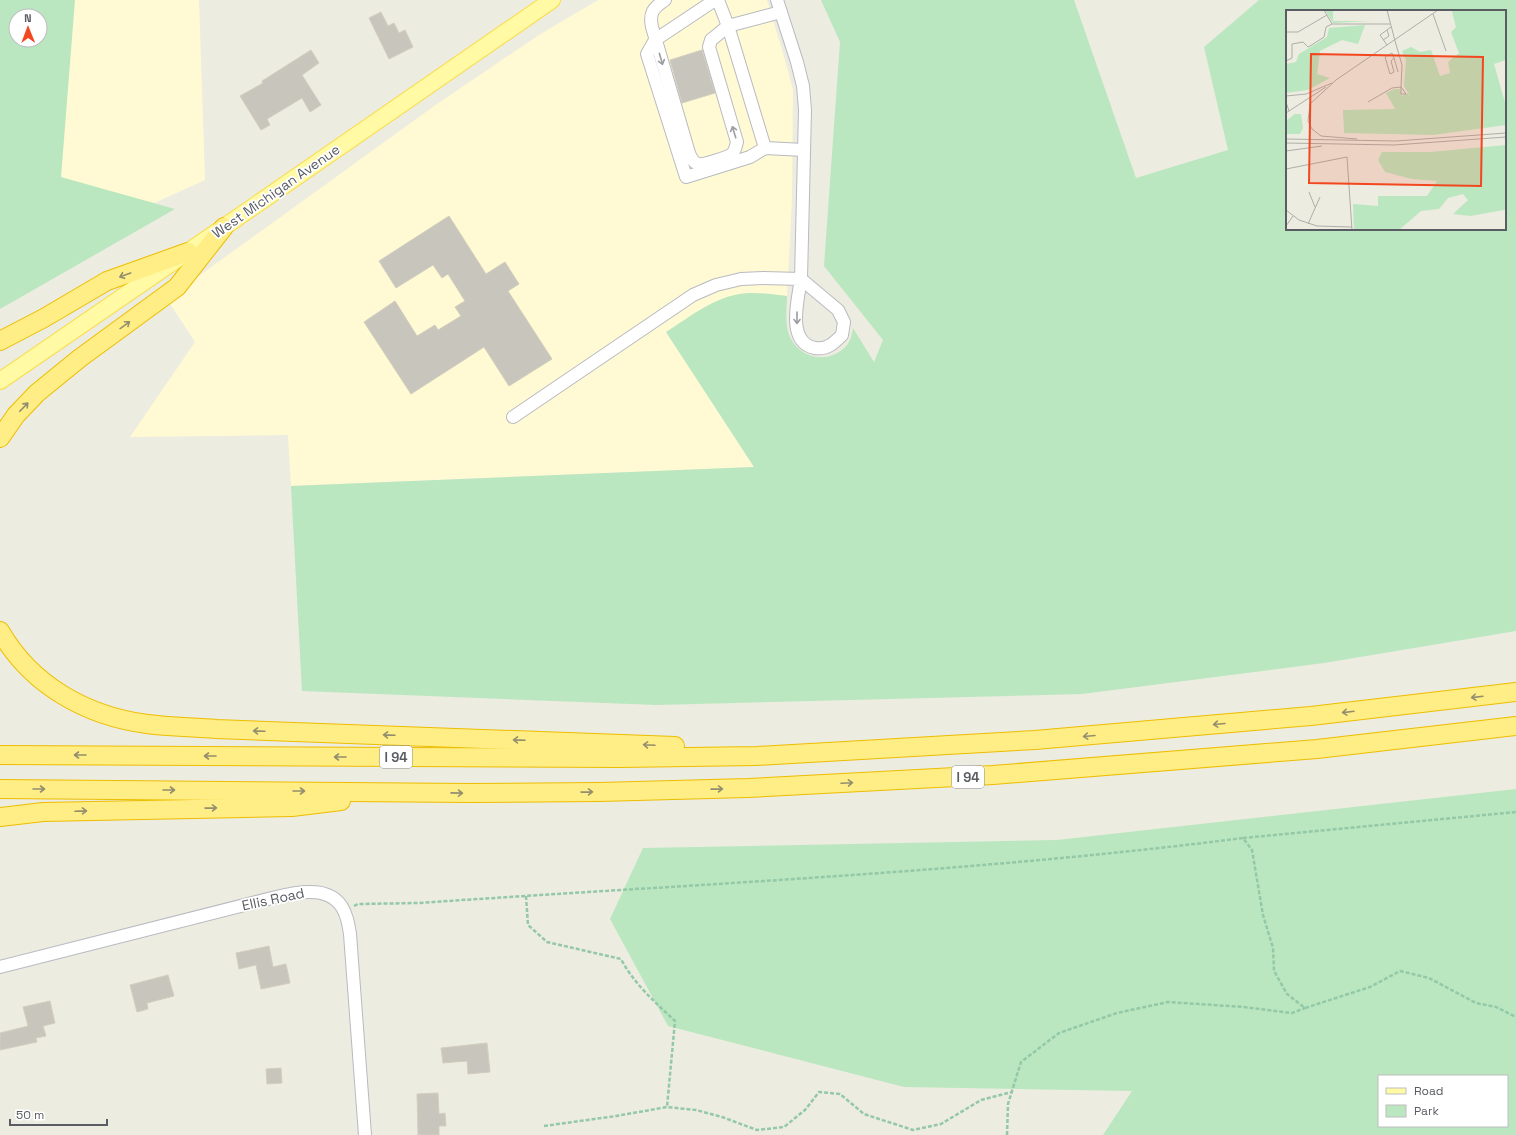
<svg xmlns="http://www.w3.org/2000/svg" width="1516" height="1135" font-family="'Space Grotesk',sans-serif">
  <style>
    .commercial { fill: #fffad3; fill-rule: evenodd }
    .green { fill: #bae7bf; fill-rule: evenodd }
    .building { fill: #c8c5bd; stroke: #d2cebe }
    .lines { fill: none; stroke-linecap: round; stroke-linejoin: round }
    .minor-casing { stroke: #b8bac0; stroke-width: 14 }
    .major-casing { stroke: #fadc4c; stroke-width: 18 }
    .highway-casing { stroke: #edbd00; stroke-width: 20 }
    .path { stroke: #93c8a8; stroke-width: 2.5; stroke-dasharray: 4 2; stroke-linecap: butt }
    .minor { stroke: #fff; stroke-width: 12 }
    .major { stroke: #fffaa3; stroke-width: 16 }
    .highway { stroke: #ffed85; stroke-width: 18 }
    .oneway { stroke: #9b9da1 }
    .oneway2 { stroke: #938f6e }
    .labels { text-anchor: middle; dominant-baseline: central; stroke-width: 3.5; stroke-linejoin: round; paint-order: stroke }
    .shield { fill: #fff; stroke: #8b8d91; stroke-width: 1 }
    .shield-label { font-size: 13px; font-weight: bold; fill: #595c62 }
    .street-label { font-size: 14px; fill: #595c62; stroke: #fff }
    .inset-road { fill: none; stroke: #aeaeaa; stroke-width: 1 }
    .view { fill: #f3471f; fill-opacity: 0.15; stroke: #f3471f; stroke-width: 2 }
    .inset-edge { fill: none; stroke: #595c62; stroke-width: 2 }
  </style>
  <rect width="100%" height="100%" fill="#edece0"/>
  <g class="commercial">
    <path d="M0,0h199l6,180 -205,93zM16,16h24v24h-24z"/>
    <path d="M598,0h169l18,60 8,30 -1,109 -5,97 -34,-3 -87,39 88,135 -463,19 -3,-51 -158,2 65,-95 -28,-43 270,-195 102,-69z"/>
  </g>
  <g class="green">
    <path d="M0,0h75l-14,177 114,32 -175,100zM16,16h24v24h-24z"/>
    <path d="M821,0h253l62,178 92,-28 -24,-103 55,-47h257v631l-192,32 -242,31 -426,11 -354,-14 -11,-205 463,-19 -88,-135c27,-17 54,-40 87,-39 11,0 23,2 34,3 0,13 -3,30 4,43 11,21 40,25 56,6 4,-5 5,-11 6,-17l21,34 9,-22 -59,-74 16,-224zM1287,11h218v218h-218z"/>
    <path d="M1516,789v346h-413l29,-44 -228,-4 -236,-61 -58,-107 33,-71 414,-8zM1379,1076h128v50h-128z"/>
  </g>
  <g class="building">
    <path d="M381,12l7,14 6,-3 5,10 6,-3 8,17 -24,12 -20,-41z"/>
    <path d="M311,50l8,13 -17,12 19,30 -11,7 -8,-14 -35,21 3,6 -9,5 -21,-34 23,-13 -1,-2z"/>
    <path d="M702,50l13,43 -33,10 -12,-43z"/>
    <path d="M449,216l37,58 19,-12 14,22 -11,7 44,68 -43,27 -25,-39 -73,47 -47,-72 31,-21 22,35 18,-11 3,5 23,-14 -6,-9 10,-6 -17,-27 -6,4 -9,-13 -37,23 -17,-27z"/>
    <path d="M269,946l4,21 13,-3 4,19 -29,6 -5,-24 -17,4 -3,-16z"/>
    <path d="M168,975l6,21 -27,7 1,6 -11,3 -7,-27z"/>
    <path d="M50,1001l5,22 -12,3 3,10 -10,2 1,4 -37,8v-17l28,-7 -5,-19z"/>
    <path d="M487,1043l3,29 -22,2 -1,-13 -24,2 -2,-15z"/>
    <path d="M281,1068l1,15 -15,1 -1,-15z"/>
    <path d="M438,1093l1,21 6,-1 1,13h-7v9h-21l-1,-41z"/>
  </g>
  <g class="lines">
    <defs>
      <g id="minor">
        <path d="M665,0c-12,8 -16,13 -13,27l37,126c2,5 4,10 10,11 5,1 29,-7 33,-10 3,-3 4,-8 5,-12l-28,-95 2,-7 17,-14 53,-14"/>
        <path d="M715,0l-60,40 -8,14 39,123 64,-20 15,-9 39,2"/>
        <path d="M718,0l10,26 37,122"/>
        <path d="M513,417l180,-122 23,-10 25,-6 22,-1 38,1 37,31 6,12 -2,13c-8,8 -15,15 -27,13 -29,-5 -17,-49 -14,-69l4,-169 -2,-24 -6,-24 -20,-62"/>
        <path d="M0,967l276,-70c24,-6 60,-13 70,19 2,5 3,12 4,18l15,201"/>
      </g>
      <path id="major" d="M0,381l224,-154 328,-227"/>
      <g id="highway">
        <path d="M0,341l44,-23 63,-37 81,-29"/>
        <path d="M0,438l16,-23 21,-22 43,-35 97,-71 47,-60"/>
        <path d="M0,631c31,54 86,85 147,93 23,3 46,3 69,5l459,17"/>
        <path d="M0,755l620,3 137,-2 278,-16 276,-24 205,-24"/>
        <path d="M0,789l470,4 129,-1 149,-4 245,-13 324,-26 199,-23"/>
        <path d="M0,817l43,-5 249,-5 49,-6"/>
      </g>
    </defs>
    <use href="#minor" class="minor-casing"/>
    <use href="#major" class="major-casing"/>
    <use href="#highway" class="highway-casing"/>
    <g class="path">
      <path d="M1243,838l273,-26"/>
      <path d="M526,896l2,29 19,17 74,17c13,25 34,43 54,62l-8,86"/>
      <path d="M354,906l4,-2 61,-1c274,-19 550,-30 824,-65l9,12 11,65 10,33 1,23 13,23 18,14 65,-21 30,-16 29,7 47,25 20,4 20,10"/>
      <path d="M544,1126l72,-10 51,-9 29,3 26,7 35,13 27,-3 21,-17 14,-18 21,2 24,20 49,16 28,-6 40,-24 31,-8"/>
      <path d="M1007,1135l1,-31 13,-42 38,-29 58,-20 51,-11 76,5 48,6 13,-5"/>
    </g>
    <use href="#minor" class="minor"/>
    <use href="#major" class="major"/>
    <use href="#highway" class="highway"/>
  </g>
  <defs><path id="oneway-shaft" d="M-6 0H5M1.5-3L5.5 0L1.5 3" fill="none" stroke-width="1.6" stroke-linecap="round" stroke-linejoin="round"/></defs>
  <g class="oneway">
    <use href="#oneway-shaft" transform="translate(661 59) rotate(74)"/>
    <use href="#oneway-shaft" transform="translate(734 132) rotate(-107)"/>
    <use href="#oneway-shaft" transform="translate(797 318) rotate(90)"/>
  </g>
  <g class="oneway2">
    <use href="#oneway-shaft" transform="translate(125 275) rotate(160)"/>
    <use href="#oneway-shaft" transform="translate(125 325) rotate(-36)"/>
    <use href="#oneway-shaft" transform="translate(24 407) rotate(-46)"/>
    <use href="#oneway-shaft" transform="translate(1477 697) rotate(173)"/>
    <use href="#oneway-shaft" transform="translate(1348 712) rotate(173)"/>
    <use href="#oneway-shaft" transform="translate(1219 724) rotate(175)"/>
    <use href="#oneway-shaft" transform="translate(259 731) rotate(-178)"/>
    <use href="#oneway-shaft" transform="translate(389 735) rotate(-178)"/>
    <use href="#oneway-shaft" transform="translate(1089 736) rotate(175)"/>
    <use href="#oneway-shaft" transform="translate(519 740) rotate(-178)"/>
    <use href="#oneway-shaft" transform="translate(649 745) rotate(-177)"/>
    <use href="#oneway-shaft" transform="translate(80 755) rotate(-180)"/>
    <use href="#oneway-shaft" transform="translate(210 756) rotate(-180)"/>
    <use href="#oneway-shaft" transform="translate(340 757) rotate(-180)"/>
    <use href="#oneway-shaft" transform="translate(847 783) rotate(-3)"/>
    <use href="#oneway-shaft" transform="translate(39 789)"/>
    <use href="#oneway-shaft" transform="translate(717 789) rotate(-1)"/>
    <use href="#oneway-shaft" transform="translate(169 790)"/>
    <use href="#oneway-shaft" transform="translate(299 791)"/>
    <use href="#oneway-shaft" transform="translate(587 792) rotate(-1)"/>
    <use href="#oneway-shaft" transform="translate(457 793) rotate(1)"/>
    <use href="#oneway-shaft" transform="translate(211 808) rotate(-1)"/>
    <use href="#oneway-shaft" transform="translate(81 811) rotate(-2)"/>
  </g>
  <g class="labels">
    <g class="shield">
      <rect x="380" y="746" width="32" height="22" rx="3"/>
      <rect x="952" y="766" width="32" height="22" rx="3"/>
    </g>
    <g class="shield-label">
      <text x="396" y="757">I 94</text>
      <text x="968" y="777">I 94</text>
    </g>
    <g class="street-label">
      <text transform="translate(276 191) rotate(-35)">West Michigan Avenue</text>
      <text transform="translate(273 899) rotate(-12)">Ellis Road</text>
    </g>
  </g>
  <g transform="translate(1286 10)">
    <rect width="220" height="220" fill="#edece0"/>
    <path d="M39,0h8v11h38l-38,2zM169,0h51v50l-12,4 12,42v19l-73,10 -89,-2 -1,-23 52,-1 -9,-16 8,-4h6l2,7 5,-3 3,3 -6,-10 2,-26 -4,-9 9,-4 9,5 11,-2 9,26 10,-3 -2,-11 11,-9 -8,-21 5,-5 -4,-15zM79,15l-7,19 -16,-4 -22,11 -3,23 13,4 -22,12 -22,3v-29l10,-2 3,-8 28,-17 2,-9zM9,104h6l2,14 -3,6h-14v-13zM220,135v64l-2,1 -34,6 -17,-2 15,-14 -5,-6 -15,4 -9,11 -18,2 -22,19h-45l-1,-26 25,2v-10h49l10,-15 -25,-2 -27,-7 -7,-12 4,-8h48z" fill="#bae7bf"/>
    <path class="inset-road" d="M38,0l8,14h58M101,0l8,31M147,4l13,37M0,22h12l29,-17M97,30l6,-4 -2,-6M101,35l-7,-10 11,-8M108,48l-3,3 3,11 -4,2 -5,-17 7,-4 2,5 4,14M0,51l6,-3v-14l11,-2 5,5 2,-1 14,-9 2,-10 6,-3M50,70l102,-70M50,70l-26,24 -2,17 4,8 9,7 36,3M0,86l20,-2 26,-11M0,92l3,9 -3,2M82,92l24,-14 9,-1 5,7h-5v-7l1,-22 -7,-24M3,101l37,-24M0,129l110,2 110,-8M0,133l108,2 112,-8M0,141l36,-5M0,159l61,-12 5,73M23,182l6,15M0,200l13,10 18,6 35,1M22,214l12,-27M0,216l7,-10"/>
    <path class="view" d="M25,44l172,3 -2,129 -172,-3z"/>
    <rect width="220" height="220" class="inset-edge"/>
  </g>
  <rect x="1378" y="1075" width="130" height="52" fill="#ffffff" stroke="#bdbec0"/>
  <rect x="1386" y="1088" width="20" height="6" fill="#fffaa3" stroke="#bdbec0"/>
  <text x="1414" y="1095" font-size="12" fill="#595c62">Road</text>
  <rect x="1386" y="1105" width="20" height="12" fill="#bae7bf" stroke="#bdbec0"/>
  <text x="1414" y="1115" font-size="12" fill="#595c62">Park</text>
  <g transform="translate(28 28) rotate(359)"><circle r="19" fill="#ffffff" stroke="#bdbec0"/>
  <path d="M0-3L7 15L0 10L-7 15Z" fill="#f3471f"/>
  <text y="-6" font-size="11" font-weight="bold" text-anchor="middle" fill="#595c62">N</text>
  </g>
  <path d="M10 1119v6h97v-6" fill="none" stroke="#595c62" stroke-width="2"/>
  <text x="16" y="1119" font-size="12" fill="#595c62" stroke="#ffffff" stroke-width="3" paint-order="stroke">50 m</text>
</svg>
